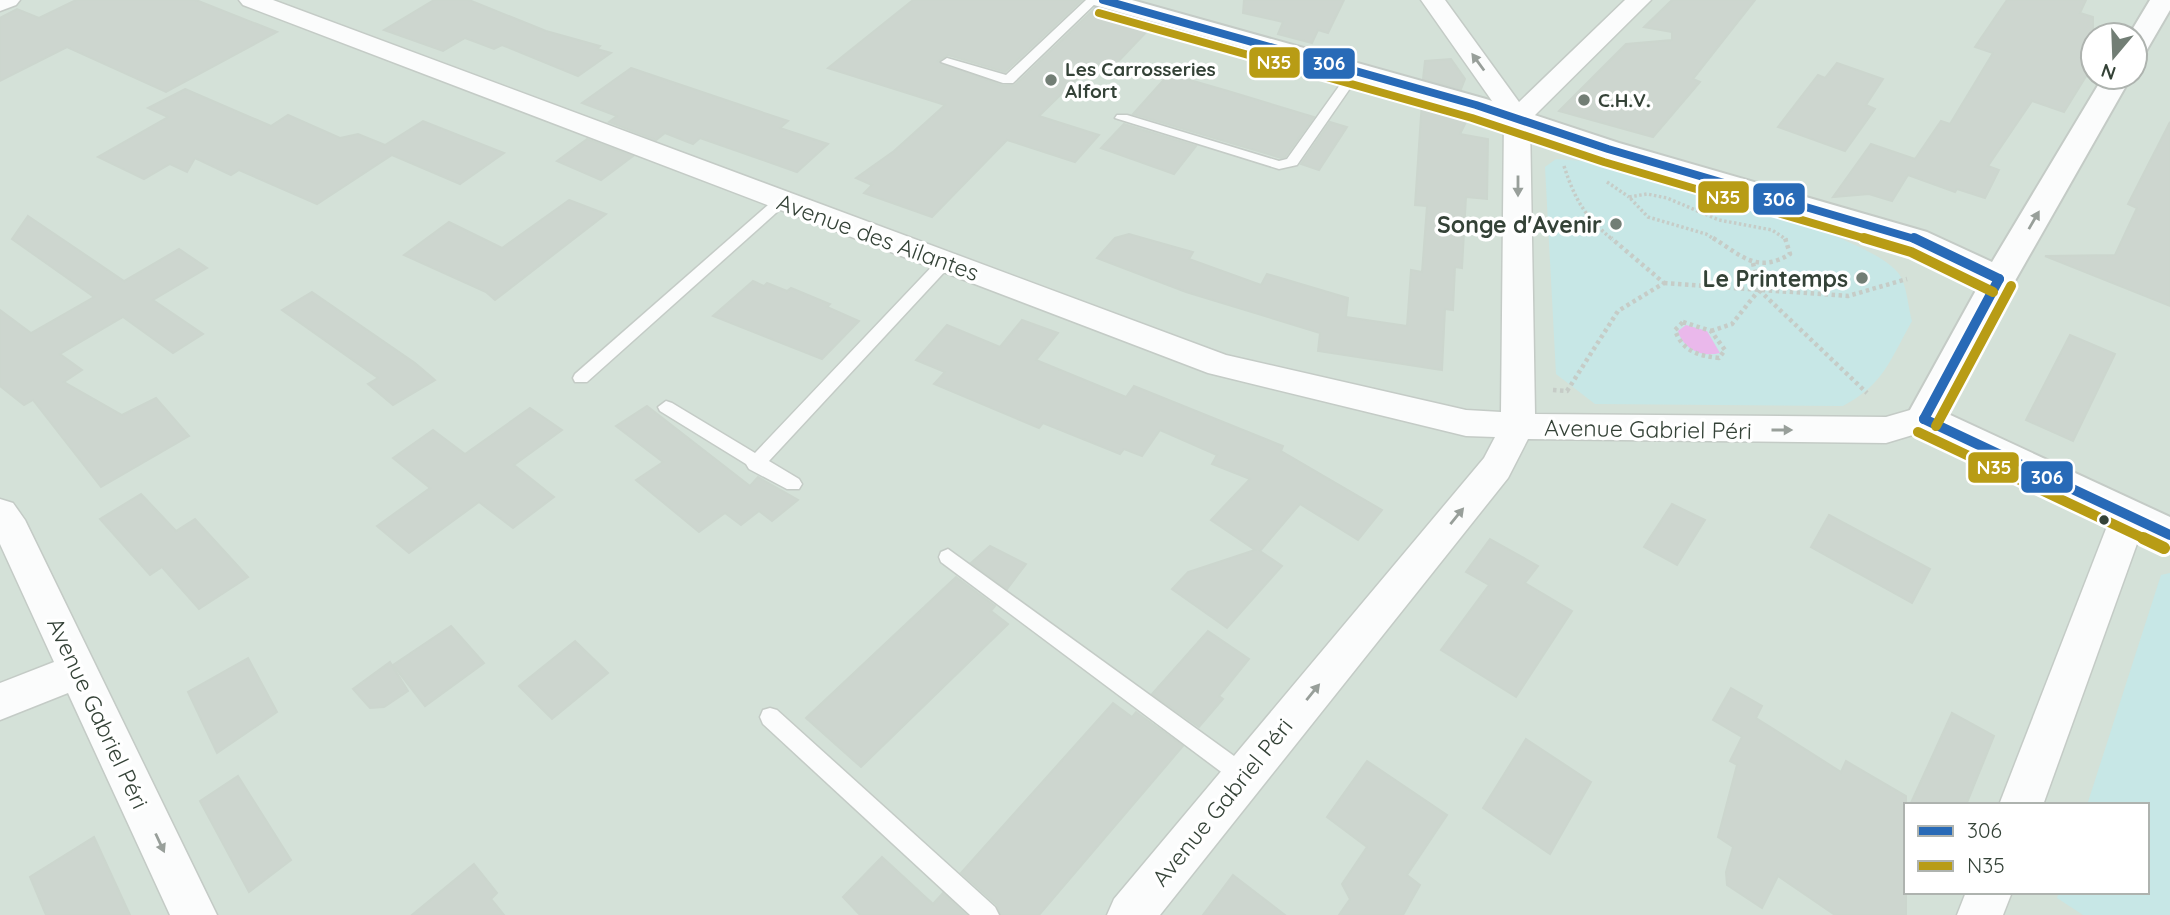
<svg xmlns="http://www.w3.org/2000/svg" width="2170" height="915" font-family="Quicksand,sans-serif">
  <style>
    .residential { fill: #d4e1d8; fill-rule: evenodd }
    .green { fill: #c7e7e6 }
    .water { fill: #eab8eb }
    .building { fill: #cdd6cf; stroke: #ccd6ce; stroke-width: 2 }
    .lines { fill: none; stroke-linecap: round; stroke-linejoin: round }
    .service-casing { stroke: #c4cbc6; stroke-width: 3 }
    .minor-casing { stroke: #c4cbc6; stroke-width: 3 }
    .tertiary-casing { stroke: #c4cbc6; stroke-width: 4 }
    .path-far1 { stroke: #c6ccc7; stroke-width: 3.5; stroke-dasharray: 2.5 2.5; stroke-linecap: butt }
    .path { stroke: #c6ccc7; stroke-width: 4.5; stroke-dasharray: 3.5 3.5; stroke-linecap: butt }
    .service { fill: #fbfcfc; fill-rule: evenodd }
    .minor { fill: #fbfcfc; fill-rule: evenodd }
    .tertiary { fill: #fbfcfc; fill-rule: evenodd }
    .bus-1-far1-casing { stroke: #fff; stroke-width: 12 }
    .bus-1-casing { stroke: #fff; stroke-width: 15 }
    .bus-2-far2-casing { stroke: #fff; stroke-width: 12 }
    .bus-2-far1-casing { stroke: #fff; stroke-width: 15 }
    .bus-2-casing { stroke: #fff; stroke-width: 18 }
    .bus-1-far1 { stroke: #286ab7; stroke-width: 8 }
    .bus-1 { stroke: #286ab7; stroke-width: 10 }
    .bus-2-far2 { stroke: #b89c15; stroke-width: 8 }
    .bus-2-far1 { stroke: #b89c15; stroke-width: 10 }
    .bus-2 { stroke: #b89c15; stroke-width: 12 }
    .oneway { fill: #989f9a }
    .poi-dot { fill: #727e75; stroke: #fff; stroke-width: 2.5 }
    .bus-dot { fill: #344237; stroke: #fff; stroke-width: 2.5 }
    .labels { text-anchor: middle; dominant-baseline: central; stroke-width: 7; stroke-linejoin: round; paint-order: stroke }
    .far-poi-label { font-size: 19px; font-weight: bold; fill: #344237; stroke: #fff; text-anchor: start }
    .poi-label { font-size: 23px; font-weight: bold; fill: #344237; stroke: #fff; text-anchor: end }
    .street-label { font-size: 23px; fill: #344237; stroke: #fff }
    .line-badge { stroke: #fff; stroke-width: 2.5 }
    .badge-label { font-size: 19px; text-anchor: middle; font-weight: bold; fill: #fff }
  </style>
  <rect width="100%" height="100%" fill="#e6eee8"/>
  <path class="residential" d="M0,0h2170v915h-2170zM2093,35h42v42h-42zM1906,805h241v87h-241z"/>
  <g class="green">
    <path d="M1556,159l27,2c62,18 282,68 316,113 8,11 9,33 13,47 -22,39 -28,63 -69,85l-248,-2 -39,-30 -11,-207z"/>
    <path d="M2170,573v342h-87l-26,-17 2,-6h88v-87h-60l74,-230z"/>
  </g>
  <path class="water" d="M1686,325l21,6 13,22c-18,5 -37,-4 -42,-22z"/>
  <g class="building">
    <path d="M76,0h120l81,32 -111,60 -99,-45 -67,34v-63l17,-9 22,9z"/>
    <path d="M434,0h35l77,31 54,15 -3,3 14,4 -33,23 -76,-31 -8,4 -29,-11 -22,13 -59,-21z"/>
    <path d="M913,0h169l-77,72 -57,-17 -10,6 65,25 12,-1 80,-77 58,17 -43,45 -18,-6 -53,52 60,19 -24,27 -68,-22 -75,77 -68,-24 8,-8 -16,-7 38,-27 51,-46 -117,-37z"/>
    <path d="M1244,0h100l-16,33 -10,-3 -6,13 -34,-9 5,-12 -40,-9z"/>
    <path d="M1672,0h83l-62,79 7,3 -47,55 -94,-26 67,-67 46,-4v-8l-28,-5z"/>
    <path d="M2007,0h79l-6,13 13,4v48l-29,47 -32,-11 -44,65 11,4 -14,28 -28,-9 -2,3 -47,-17 -16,26 -23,-7 -36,3 38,-53 44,15 26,-38 9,3 43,-71 -18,-6z"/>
    <path d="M1451,59l14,20 -4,10 -38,-10 2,-18z"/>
    <path d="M1837,63l46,16 -17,26 9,4 -30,42 -67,-24 40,-52 7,3z"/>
    <path d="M631,68l157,53 -8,7 48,16 -31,28 -97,-34 -7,6 -28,-11 -9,7 -47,-18 8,-6 -35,-13z"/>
    <path d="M1169,74l59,17 86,26 -29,40 -4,1 -148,-44z"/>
    <path d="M185,89l86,37 17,-11 52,23 18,-4 27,11 38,-24 81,32 -44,31 -68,-29 -75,49 -78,-34 -8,5 -36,-17 -8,14 -17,-8 -26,15 -46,-22 70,-40 -20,-9z"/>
    <path d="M1422,101l46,17 -8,16 28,5 -1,60 -21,-2 -4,71 -7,-1 -2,43 -8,-1 -3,61 -124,-19 2,-18 -134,-41 -89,-34 18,-20 14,-4 64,18 -4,7 72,26 6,-11 81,24 -2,19 61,9 4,-56 11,2 5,-66 -12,-1z"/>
    <path d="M1330,122l17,5 -28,43 -18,-6z"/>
    <path d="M2170,122v184l-125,-50 70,-1 22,-47 -9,-4z"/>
    <path d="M1124,124l72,22 -22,28 -73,-26z"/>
    <path d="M587,139l46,17 -32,24 -44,-19z"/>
    <path d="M569,200l37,14 -111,86 -9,-8 -82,-37 45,-33 53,26z"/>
    <path d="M28,216l96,65 55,-32 28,19 -54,32 50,34 -30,19 -50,-36 -63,37 22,16 -18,12 58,33 34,-17 33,38 -88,51 -68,-87 -9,5 -24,-19v-76l31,23 63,-36 -82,-58z"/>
    <path d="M753,281l11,5 3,-3 20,8 4,-3 39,16 -3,3 32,14 -37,38 -109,-43z"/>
    <path d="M312,292l103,71 20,17 -42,25 -25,-21 10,-6 -96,-68z"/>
    <path d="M1022,320l36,13 -22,27 90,37 8,-11 149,60 -2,5 101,59 -24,30 -58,-36 -40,47 22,15 -55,62 -55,-39 16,-17 67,-22 -44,-30 39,-41 -38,-15 5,-9 -57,-25 -18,26 -18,-7 -4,5 -77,-31 -4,5 -105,-44 11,-12 -29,-12 31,-35 53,22z"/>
    <path d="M2070,335l45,19 -42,87 -47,-21z"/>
    <path d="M647,406l103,80 8,-9 40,23 -26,21 -13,-10 -18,14 -16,-12 -26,19 -63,-52 27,-18 -47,-36z"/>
    <path d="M530,408l32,22 -48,35 40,32 -41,31 -34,-26 -70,51 -32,-27 53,-38 -37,-30 40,-28 32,24z"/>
    <path d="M141,494l35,37 19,-12 53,58 -49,32 -37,-42 -12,8 -50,-56z"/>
    <path d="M1672,504l33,16 -28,45 -33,-18z"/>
    <path d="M1829,515l101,54 -18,34 -101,-56z"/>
    <path d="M1490,539l48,27 -13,17 47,28 -56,86 -75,-47 48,-65 -23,-13z"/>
    <path d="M990,546l36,18 -19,25 -36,-26z"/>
    <path d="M956,577l39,29 -4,5 17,13 -147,143 -55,-49z"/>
    <path d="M451,626l33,37 -59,43 -32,-41z"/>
    <path d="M1208,631l41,28 -30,37 4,3 -24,28 -47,-33z"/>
    <path d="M575,641l33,32 -56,46 -33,-33z"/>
    <path d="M248,658l29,54 -60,41 -29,-61z"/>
    <path d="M390,662l18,29 -24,16 -14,1 -17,-19z"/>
    <path d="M1731,688l31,18 -6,12 85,54 5,-11 60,35v119h-71l-57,-39 -16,32 -35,-23 -1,-13 7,-25 -15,-10 19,-72 -7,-4 12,-24 -29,-17z"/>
    <path d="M1113,703l19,14 4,-5 47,34 -144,169h-38l-4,-10 -36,-32z"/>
    <path d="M1952,713l42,23 -28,69h-56z"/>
    <path d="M1526,739l65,43 -41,72 -67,-46z"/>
    <path d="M1367,761l80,54 -40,60 13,10 -17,30h-64l11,-16 -8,-15 25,-37 -40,-30z"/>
    <path d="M238,776l53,84 -42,32 -49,-91z"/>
    <path d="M94,837l36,78h-84l-16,-38z"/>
    <path d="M882,857l51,47 10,-11 23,22h-106l-17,-18z"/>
    <path d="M474,864l23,29 -6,6 13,16h-92z"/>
    <path d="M1233,875l52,40h-82z"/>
  </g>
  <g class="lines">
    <defs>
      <g id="service">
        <path d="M1086,0h13l-86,83h-10l-62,-21 6,-4 59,17z"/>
        <path d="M1356,67l6,4 -65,94 -18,4 -164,-51 2,-3h10l152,46 8,-2 65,-91z"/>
        <path d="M781,197l5,1v6l-199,178h-12l-2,-4 2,-4 201,-176z"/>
        <path d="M945,257l5,1 3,4 -3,4 -181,195 30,18 3,5 -3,5h-12l-38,-20 -3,-5 -86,-53 -2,-4 8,-6 6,2 83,50 185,-195z"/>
        <path d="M948,549l304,220 3,7 -3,7 -8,3 -8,-3 -295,-221 -2,-5 2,-5z"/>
        <path d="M770,708l7,2 218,197 4,8h-29l-207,-191 -3,-7 3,-7z"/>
      </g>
      <g id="minor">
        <path d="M0,0h20l-4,5 -16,6z"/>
        <path d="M239,0h34l953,355 240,55 35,2 3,-294 -83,-118h24l74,102 106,-102h26l-121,120 5,294 351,3 38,-11 12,4 5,9 -5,9 -50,15 -358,-4 -20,39 -348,437h-53l7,-16 370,-441 11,-21 -29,-1 -258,-63 -965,-368z"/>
        <path d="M0,499l13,4 12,17 192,395h-47l-102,-222 -68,27v-37l54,-21 -54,-118z"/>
        <path d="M2129,501l13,5 5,10 -104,289h-44l112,-289 5,-10z"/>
        <path d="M1966,892h46l-9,23h-46z"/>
      </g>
      <g id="tertiary">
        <path d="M1090,0h42l354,99 133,44 308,89 65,30 111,-185h28l-115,202 -70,134 224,104v34l-259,-122 -6,-10 75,-136 -75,-37 -308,-91 -131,-44 -372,-106z"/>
        <path d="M2150,0h20v10l-25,43 -10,2v-20h-6z"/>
      </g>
    </defs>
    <use href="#service" class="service-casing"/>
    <use href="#minor" class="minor-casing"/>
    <use href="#tertiary" class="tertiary-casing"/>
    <g class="path-far1">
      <path d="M1564,166c11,34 21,51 49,74"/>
      <path d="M1607,182l22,15"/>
      <path d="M1716,240l-10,-6 -58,-17 -19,-20 18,-3 20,4 52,22 53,10 15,10"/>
    </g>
    <g class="path">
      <path d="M1713,238c29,18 44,36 77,16l-5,-16"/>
      <path d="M1753,263l6,27 108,103"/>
      <path d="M1664,283l184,13 59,-17"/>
      <path d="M1683,322l28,9 14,19 -6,8c-20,-2 -37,-7 -44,-28z"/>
      <path d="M1711,331l21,-7 27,-34"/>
      <path d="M1553,390l14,1 51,-80 46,-28 -53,-45"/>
    </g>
    <use href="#service" class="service"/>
    <use href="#minor" class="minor"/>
    <use href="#tertiary" class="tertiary"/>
    <defs>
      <path id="bus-1-far1" d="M1103,0l373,105 132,44 310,91"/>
      <g id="bus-1">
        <path d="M1914,238l85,41"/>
        <path d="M1924,419l246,116"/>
        <path d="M1924,419l75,-140"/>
      </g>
      <path id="bus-2-far2" d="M1099,13l373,105 132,44 266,78"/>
      <g id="bus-2-far1">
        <path d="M1864,238l47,14 82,40"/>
        <path d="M1936,426l75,-140"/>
        <path d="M1918,432l229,108"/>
      </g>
      <path id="bus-2" d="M2143,538l21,10"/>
    </defs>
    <use href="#bus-1-far1" class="bus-1-far1-casing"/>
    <use href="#bus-1" class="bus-1-casing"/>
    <use href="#bus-2-far2" class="bus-2-far2-casing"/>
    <use href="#bus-2-far1" class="bus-2-far1-casing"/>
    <use href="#bus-2" class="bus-2-casing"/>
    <use href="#bus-1-far1" class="bus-1-far1"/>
    <use href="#bus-1" class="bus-1"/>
    <use href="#bus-2-far2" class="bus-2-far2"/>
    <use href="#bus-2-far1" class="bus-2-far1"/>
    <use href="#bus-2" class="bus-2"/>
  </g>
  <defs><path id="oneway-solid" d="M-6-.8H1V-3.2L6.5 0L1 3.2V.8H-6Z" transform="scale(1.75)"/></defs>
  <g class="oneway">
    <use href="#oneway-solid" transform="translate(1478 62) rotate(-126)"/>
    <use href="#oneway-solid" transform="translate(1518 186) rotate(90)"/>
    <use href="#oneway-solid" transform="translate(2034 220) rotate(-60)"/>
    <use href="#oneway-solid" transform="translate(1782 430)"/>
    <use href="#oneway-solid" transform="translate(1457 516) rotate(-51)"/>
    <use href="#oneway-solid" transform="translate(1313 692) rotate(-51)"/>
    <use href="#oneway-solid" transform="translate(160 843) rotate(65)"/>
  </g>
  <g class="poi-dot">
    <circle cx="1051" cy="80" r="7"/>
    <circle cx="1584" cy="100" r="7"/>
    <circle cx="1616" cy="224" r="7"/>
    <circle cx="1862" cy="278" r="7"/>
  </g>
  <circle class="bus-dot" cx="2104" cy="520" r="6"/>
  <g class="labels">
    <g class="far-poi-label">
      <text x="1065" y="69">Les Carrosseries<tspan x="1065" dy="22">Alfort</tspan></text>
      <text x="1598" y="100">C.H.V.</text>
    </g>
    <g class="poi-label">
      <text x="1602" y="224">Songe d'Avenir</text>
      <text x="1848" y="278">Le Printemps</text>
    </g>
    <g class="street-label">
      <text transform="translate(878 237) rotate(20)">Avenue des Ailantes</text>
      <text transform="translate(1648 429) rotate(1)">Avenue Gabriel Péri</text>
      <text transform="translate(98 713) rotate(65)">Avenue Gabriel Péri</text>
      <text transform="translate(1222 802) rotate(-51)">Avenue Gabriel Péri</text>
    </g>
  </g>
  <g class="line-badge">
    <rect x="1248" y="46" width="53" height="33" rx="7" fill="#b89c15"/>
    <rect x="1302" y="47" width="54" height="33" rx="7" fill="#286ab7"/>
    <rect x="1697" y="180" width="53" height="34" rx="7" fill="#b89c15"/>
    <rect x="1752" y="182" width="54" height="34" rx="7" fill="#286ab7"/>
    <rect x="1967" y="451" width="53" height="33" rx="7" fill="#b89c15"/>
    <rect x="2020" y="460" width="54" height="34" rx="7" fill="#286ab7"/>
  </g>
  <g class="badge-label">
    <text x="1274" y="69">N35</text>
    <text x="1329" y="70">306</text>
    <text x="1723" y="204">N35</text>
    <text x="1779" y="206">306</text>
    <text x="1994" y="474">N35</text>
    <text x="2047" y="484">306</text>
  </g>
  <rect x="1904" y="803" width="245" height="91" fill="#ffffff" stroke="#aeb3af" stroke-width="2"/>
  <rect x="1918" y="826" width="35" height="10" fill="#286ab7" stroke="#aeb3af" stroke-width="2"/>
  <text x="1967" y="838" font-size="21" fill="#344237">306</text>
  <rect x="1918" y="861" width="35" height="10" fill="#b89c15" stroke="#aeb3af" stroke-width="2"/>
  <text x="1967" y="873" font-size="21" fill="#344237">N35</text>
  <g transform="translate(2114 56) rotate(199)"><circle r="33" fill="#ffffff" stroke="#aeb3af" stroke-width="2"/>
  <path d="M0-5L12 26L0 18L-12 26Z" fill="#727e75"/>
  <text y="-10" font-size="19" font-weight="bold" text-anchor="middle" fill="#344237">N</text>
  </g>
</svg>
